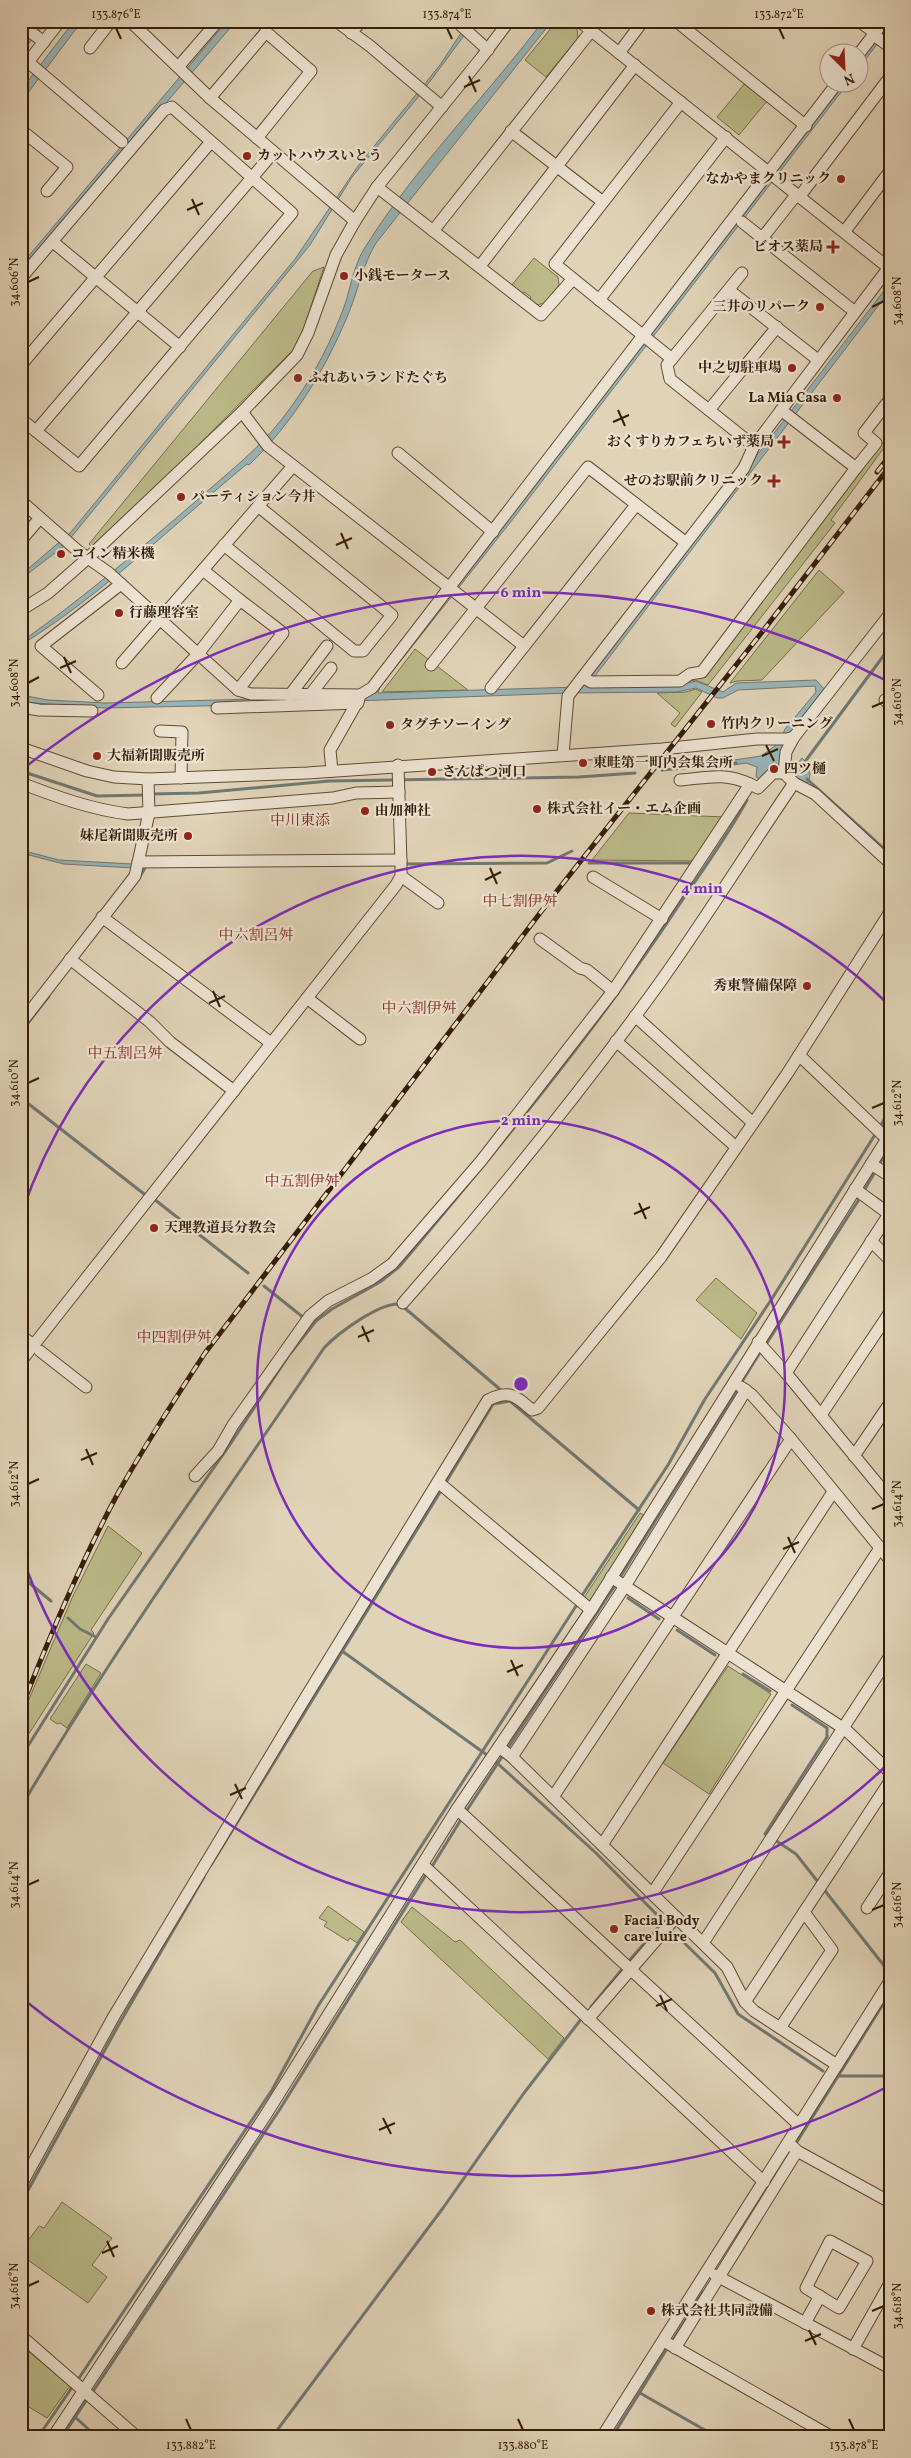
<svg xmlns="http://www.w3.org/2000/svg" width="911" height="2458" font-family="Vollkorn,'Noto Serif JP',serif">
  <style>
    .green { fill: #bbba89; stroke: #786c48 }
    .water { fill: #98b5b9; stroke: #707872 }
    .lines { fill: none; stroke-linecap: round; stroke-linejoin: round }
    .stream { stroke: #707872; stroke-width: 3 }
    .minor-casing { stroke: #604a34; stroke-width: 13 }
    .minor { stroke: #ece2d1; stroke-width: 11 }
    .rail-casing { stroke: #351d08; stroke-width: 5 }
    .rail { stroke: #ece2d1; stroke-width: 3; stroke-dasharray: 9; stroke-linecap: butt }
    .ticks { fill: none; stroke: #351d08; stroke-width: 2 }
    .ring { fill: none; stroke: #7b2cbf; stroke-width: 2.5 }
    .poi-dot { fill: #8f2418; stroke: #ece2d1; stroke-width: 2 }
    .labels { text-anchor: middle; dominant-baseline: central; stroke-width: 4.5; stroke-linejoin: round; paint-order: stroke }
    .poi-label { font-size: 14px; font-weight: bold; fill: #351d08; stroke: #ece2d1; text-anchor: start }
    .neighbourhood-label { font-size: 15px; fill: #7a1f14; stroke: #ece2d1 }
    .centre { fill: #7b2cbf; stroke: #ece2d1; stroke-width: 2.5 }
    .ring-label { font-size: 15px; text-anchor: middle; font-weight: bold; fill: #7b2cbf; stroke: #ece2d1; stroke-width: 4.5; stroke-linejoin: round; paint-order: stroke }
    .neatline { fill: none; stroke: #351d08; stroke-width: 2 }
    .ticks-label { font-size: 12px; text-anchor: middle; fill: #351d08 }
  </style>
  <rect width="100%" height="100%" fill="#e1d3b8"/>
  <filter id="stains"><feTurbulence type="fractalNoise" baseFrequency=".004" numOctaves="4"/><feColorMatrix values="0 0 0 0 .2 0 0 0 0 .09 0 0 0 0 .02 0 0 0 .5 -.17"/></filter>
  <radialGradient id="worn" r=".72"><stop offset=".6" stop-color="#630" stop-opacity="0"/><stop offset="1" stop-color="#630" stop-opacity=".3"/></radialGradient>
  <g class="green">
    <path d="M557,21h11l9,8 1,9 -32,39 -21,-17z"/>
    <path d="M746,82l22,18 -29,35 -22,-18z"/>
    <path d="M534,258l24,19 1,8 -14,18 -9,2 -6,-5 1,-3 -7,-5 -2,2 -11,-8z"/>
    <path d="M324,267l-26,78 -201,202 -6,-1 -2,-2 224,-273z"/>
    <path d="M880,442l6,3 -55,75 4,3 -127,162 -13,-5 -13,3 7,-4 17,-4z"/>
    <path d="M819,570l25,22 -82,88 -25,1 -7,2z"/>
    <path d="M415,649l53,41 -86,2z"/>
    <path d="M696,689l6,3 -27,35 -4,-3 9,-11 -23,-20 29,-1z"/>
    <path d="M629,813l96,4 -29,44 -104,-1z"/>
    <path d="M716,1278l41,35 -16,26 -45,-39z"/>
    <path d="M640,1513l4,2 -55,88 -6,-4z"/>
    <path d="M108,1526l34,27 -51,77 3,3 -73,113v-28l51,-120z"/>
    <path d="M86,1664l15,9 -34,55 -7,-5 -3,1 -7,-5z"/>
    <path d="M728,1666l43,28 -62,100 -46,-31z"/>
    <path d="M328,1906l36,26 -7,11 -7,-5 -2,3 -24,-15 3,-4 -8,-4z"/>
    <path d="M412,1907l43,35 5,-2 104,98 -16,21 -147,-137z"/>
    <path d="M62,2202l50,36 -20,27 15,12 -19,26 -67,-48v-5l18,-24 5,2z"/>
    <path d="M21,2345l49,41 -23,32 -26,-16z"/>
  </g>
  <g class="water">
    <path d="M38,21h9l-26,32v-10z"/>
    <path d="M74,21h8l-61,81v-12z"/>
    <path d="M227,21h9l-215,252v-8z"/>
    <path d="M469,21h6l-56,75 -67,81 -42,68 -246,301 -43,33v-4l50,-43 224,-273 63,-93 82,-101z"/>
    <path d="M543,21h9l-176,222c-14,23 -18,49 -29,74 -23,55 -55,107 -98,148l-2,-1c-74,61 -144,130 -226,181v-3c61,-43 118,-92 174,-140 30,-27 62,-51 87,-83 25,-32 44,-66 59,-104 9,-21 11,-46 23,-66 51,-82 121,-151 179,-228z"/>
    <path d="M890,22v5l-31,41 -1,-6z"/>
    <path d="M843,83h5l-335,436 -133,168 -2,6 200,-6 312,-404v7l-18,24 -284,371h91l17,-4 27,11 13,-9 80,-3 9,10 -28,38c-13,8 -14,24 -18,39l-5,-1 -14,13 -4,-2 1,-10 -11,-4 -12,2v-5l27,-4 18,-13 6,-14 31,-37 -1,-6 -77,4 -15,8h-6l-21,-10 -19,4 -109,1 -321,12 -143,3 -83,-6v-7l27,5 57,3 260,-7z"/>
    <path d="M802,758c8,7 10,16 6,25l-15,-7 2,-9z"/>
    <path d="M21,850l38,10 74,4v4l-69,-4 -43,-11z"/>
  </g>
  <g class="lines">
    <g class="stream">
      <path d="M804,763l86,-116"/>
      <path d="M662,770l74,-7"/>
      <path d="M21,771l76,25 48,-1"/>
      <path d="M807,779l83,75"/>
      <path d="M151,794l48,-1 130,-12 250,-4 56,-4"/>
      <path d="M589,863h104"/>
      <path d="M403,864l144,-1 25,-12"/>
      <path d="M139,878l6,-10"/>
      <path d="M21,1032l28,-36"/>
      <path d="M21,1098l127,99"/>
      <path d="M879,1128l11,-18"/>
      <path d="M876,1198l11,8"/>
      <path d="M154,1199l94,74"/>
      <path d="M264,1286l40,32"/>
      <path d="M765,1346l93,-145 32,-55"/>
      <path d="M445,1484l48,-80 17,-3 129,109"/>
      <path d="M21,1576l30,25"/>
      <path d="M619,1579l142,-228"/>
      <path d="M581,1597l87,-132 37,-66 68,-102 103,-164"/>
      <path d="M628,1598l31,21"/>
      <path d="M68,1618l12,11 16,8"/>
      <path d="M677,1630l38,25"/>
      <path d="M342,1651l145,104"/>
      <path d="M743,1674l27,17"/>
      <path d="M21,1757l87,-138 121,-173 60,-91 27,-34 16,-12 48,-27 19,-15c98,-117 196,-234 280,-362 23,-34 48,-68 68,-105"/>
      <path d="M496,1762l100,91 69,70"/>
      <path d="M21,1807c93,-158 200,-307 303,-459 14,-15 56,-46 76,-44l102,87"/>
      <path d="M465,1813l151,-229"/>
      <path d="M765,1834l62,-97v-9l-35,-23"/>
      <path d="M775,1840l21,14 93,118"/>
      <path d="M211,1865l231,-376"/>
      <path d="M431,1868l31,-50"/>
      <path d="M669,1928l46,45 23,41 85,57"/>
      <path d="M628,1962l35,-40"/>
      <path d="M591,2007l33,-40"/>
      <path d="M838,2076h52"/>
      <path d="M795,2145l95,-152"/>
      <path d="M21,2203l97,-177 86,-149"/>
      <path d="M672,2342l31,-50"/>
      <path d="M77,2381l195,-291 46,-84 260,-403"/>
      <path d="M92,2393l188,-284 147,-236"/>
      <path d="M640,2393l77,44"/>
      <path d="M75,2417l22,20"/>
      <path d="M38,2437l35,-51"/>
      <path d="M62,2437l26,-39"/>
      <path d="M272,2437l171,-229 81,-115 58,-75"/>
      <path d="M612,2437l56,-90"/>
    </g>
    <defs>
      <g id="minor">
        <path d="M130,21l80,77 145,123"/>
        <path d="M336,21l34,25 72,61"/>
        <path d="M456,21l32,29"/>
        <path d="M579,21l311,248"/>
        <path d="M676,21l130,105"/>
        <path d="M859,21l16,12"/>
        <path d="M21,25l23,17"/>
        <path d="M351,33l10,-12"/>
        <path d="M874,35l16,12"/>
        <path d="M90,48l21,-27"/>
        <path d="M619,53l24,-32"/>
        <path d="M858,55l26,-34"/>
        <path d="M28,62l94,80"/>
        <path d="M179,66l39,-45"/>
        <path d="M21,71l39,-50"/>
        <path d="M210,98l56,-66 45,39 -54,67"/>
        <path d="M21,130l46,37 -20,24"/>
        <path d="M511,131l92,71"/>
        <path d="M377,187l164,128 31,-35"/>
        <path d="M742,222l113,90"/>
        <path d="M433,231l158,-200"/>
        <path d="M845,231l45,-60"/>
        <path d="M763,237l30,-38 10,-7 87,-115"/>
        <path d="M53,242l127,105"/>
        <path d="M480,266l155,-201"/>
        <path d="M742,273l-75,92 3,14 84,67"/>
        <path d="M21,278l143,-168 8,-3 120,106 -213,253 -58,-47"/>
        <path d="M729,290l89,70"/>
        <path d="M599,300l127,-163"/>
        <path d="M672,359l-117,-95 126,-162"/>
        <path d="M21,365l189,-222"/>
        <path d="M709,410l68,-83"/>
        <path d="M242,412l26,34 256,200"/>
        <path d="M36,431l237,-278"/>
        <path d="M398,453l95,79"/>
        <path d="M856,468l20,-25 -12,-10 26,-34"/>
        <path d="M21,501l57,50 31,22 129,117 13,4 109,1 12,-7 466,-606"/>
        <path d="M21,537l2,1 17,-20"/>
        <path d="M224,545l130,106h9l29,-36 -134,-109"/>
        <path d="M203,570l37,30"/>
        <path d="M21,610l27,-17 41,-36 153,-145 55,-57 11,-22 28,-78 19,-34 22,-34 105,-130 27,-36"/>
        <path d="M122,663l171,-197"/>
        <path d="M431,665l157,-198 97,75"/>
        <path d="M584,678l7,4 89,-1 10,-7 12,-2 154,-204 -75,-58"/>
        <path d="M491,688l145,-183"/>
        <path d="M98,695l-57,-49 80,-62"/>
        <path d="M290,695l37,-49"/>
        <path d="M310,695l21,-27"/>
        <path d="M157,698l41,-44 42,-54 43,33 -45,57"/>
        <path d="M885,700l5,5"/>
        <path d="M21,707l18,3 53,1"/>
        <path d="M217,708l141,-5"/>
        <path d="M160,731l22,1 -1,46"/>
        <path d="M794,737l96,-123"/>
        <path d="M21,748l66,23 27,6 34,2 159,-6 355,-24 95,-10h30l7,-2 -8,15 -2,21 10,10 21,11 75,69"/>
        <path d="M563,755l5,-59 176,-228 10,-22 136,-180"/>
        <path d="M332,771l-2,-21 29,-51"/>
        <path d="M680,780c27,-2 43,-8 70,4"/>
        <path d="M21,783c36,14 69,26 107,31l205,-16 23,-5 43,-1"/>
        <path d="M138,862l263,-2"/>
        <path d="M401,876l37,27"/>
        <path d="M593,877l69,42"/>
        <path d="M102,917l169,126"/>
        <path d="M540,939l40,29 7,2 26,21"/>
        <path d="M70,959l80,63 20,20 64,49"/>
        <path d="M307,998l53,41"/>
        <path d="M635,1016l118,107"/>
        <path d="M21,1023l114,-147 14,-63 -1,-34"/>
        <path d="M616,1041l120,106"/>
        <path d="M799,1055l88,84"/>
        <path d="M871,1164l19,12"/>
        <path d="M871,1241l19,19"/>
        <path d="M403,1303c91,-104 178,-211 258,-322 46,-65 88,-132 133,-198"/>
        <path d="M21,1336l13,9"/>
        <path d="M758,1342l28,31 104,126"/>
        <path d="M40,1351l46,36"/>
        <path d="M21,1361l375,-476 5,-9v-13l-3,-98"/>
        <path d="M786,1373l103,-159 -34,-25"/>
        <path d="M741,1387l11,8 39,44 99,121"/>
        <path d="M821,1415l69,-103"/>
        <path d="M854,1456l36,-53"/>
        <path d="M195,1476l23,-25 15,-26 77,-109 18,-15 43,-22 21,-15 89,-103 132,-170 137,-207 8,4 15,-15h11"/>
        <path d="M438,1482l153,128"/>
        <path d="M611,1577l235,153 44,42"/>
        <path d="M499,1747l13,10 215,210 18,35 9,9 83,54"/>
        <path d="M512,1757l113,-171 121,-196"/>
        <path d="M553,1797l238,-358"/>
        <path d="M457,1809l342,316"/>
        <path d="M602,1845l231,-353"/>
        <path d="M423,1865l341,317"/>
        <path d="M652,1894l228,-346"/>
        <path d="M867,1908l23,-35"/>
        <path d="M703,1943l187,-287"/>
        <path d="M745,2002l145,-221"/>
        <path d="M588,2019l88,-102"/>
        <path d="M780,2028l52,-78 -28,-38"/>
        <path d="M792,2146l5,5 93,51"/>
        <path d="M21,2185l93,-169 187,-311 187,-305c21,-11 28,-4 44,10l6,-2 123,-151 126,-183 103,-162"/>
        <path d="M830,2241l37,20 -28,47 -33,-20z"/>
        <path d="M715,2275l175,93"/>
        <path d="M805,2323l15,-27"/>
        <path d="M21,2336l116,101"/>
        <path d="M669,2344l163,93"/>
        <path d="M675,2348l122,-197"/>
        <path d="M853,2349l37,-66"/>
        <path d="M53,2437l212,-321 192,-307 134,-199 299,-476"/>
        <path d="M602,2437l288,-456"/>
      </g>
    </defs>
    <use href="#minor" class="minor-casing"/>
    <use href="#minor" class="minor"/>
    <defs>
      <g id="rail">
        <path d="M877,472l13,-17"/>
        <path d="M21,1709c29,-73 59,-145 96,-214 27,-49 58,-96 88,-142l348,-457 206,-260 131,-170"/>
      </g>
    </defs>
    <use href="#rail" class="rail-casing"/>
    <use href="#rail" class="rail"/>
  </g>
  <path class="ticks" d="M116,28l5,11M447,28l5,11M779,28l5,11M469,76l7,16M464,87l16,-7M192,199l7,16M187,210l16,-7M28,282l11,-5M872,307l12,-6M618,410l7,16M613,422l16,-7M341,533l7,16M336,545l16,-7M64,657l7,16M60,668l16,-7M28,683l11,-6M872,707l12,-5M766,745l8,16M762,756l16,-7M490,868l7,16M485,880l16,-8M213,991l7,16M209,1003l16,-7M28,1083l11,-5M872,1108l12,-5M639,1203l7,16M634,1214l16,-7M362,1326l7,16M358,1337l16,-7M86,1449l7,16M81,1460l16,-7M28,1484l11,-5M872,1509l12,-5M788,1537l7,16M783,1549l16,-7M511,1660l7,16M507,1672l16,-7M235,1784l7,15M230,1795l16,-7M28,1885l11,-5M872,1910l12,-5M660,1995l7,16M656,2006l16,-7M383,2118l8,16M379,2130l16,-7M107,2241l7,16M102,2253l16,-7M28,2286l11,-5M872,2311l12,-5M809,2330l7,15M805,2341l16,-7M186,2419l5,11M518,2419l5,11M849,2419l5,11"/>
  <g class="ring">
    <circle cx="521" cy="1384" r="264"/>
    <path d="M888 1764A528 528 0 0 1 22 1556M22 1212A528 528 0 0 1 888 1004"/>
    <path d="M887 2087A792 792 0 0 1 23 1999M23 769A792 792 0 0 1 887 681"/>
  </g>
  <g class="poi-dot">
    <circle cx="247" cy="156" r="5"/>
    <circle cx="841" cy="179" r="5"/>
    <path d="M830.5 239.5h5v5h5v5h-5v5h-5v-5h-5v-5h5z"/>
    <circle cx="344" cy="276" r="5"/>
    <circle cx="820" cy="307" r="5"/>
    <circle cx="792" cy="368" r="5"/>
    <circle cx="298" cy="378" r="5"/>
    <circle cx="837" cy="398" r="5"/>
    <path d="M781.5 434.5h5v5h5v5h-5v5h-5v-5h-5v-5h5z"/>
    <path d="M771.5 473.5h5v5h5v5h-5v5h-5v-5h-5v-5h5z"/>
    <circle cx="181" cy="497" r="5"/>
    <circle cx="61" cy="554" r="5"/>
    <circle cx="119" cy="613" r="5"/>
    <circle cx="711" cy="724" r="5"/>
    <circle cx="390" cy="725" r="5"/>
    <circle cx="97" cy="756" r="5"/>
    <circle cx="583" cy="763" r="5"/>
    <circle cx="774" cy="769" r="5"/>
    <circle cx="432" cy="772" r="5"/>
    <circle cx="537" cy="809" r="5"/>
    <circle cx="365" cy="811" r="5"/>
    <circle cx="188" cy="836" r="5"/>
    <circle cx="807" cy="986" r="5"/>
    <circle cx="154" cy="1228" r="5"/>
    <circle cx="614" cy="1929" r="5"/>
    <circle cx="651" cy="2311" r="5"/>
  </g>
  <g class="labels">
    <g class="poi-label">
      <text x="257" y="156">カットハウスいとう</text>
      <text x="831" y="179" text-anchor="end">なかやまクリニック</text>
      <text x="823" y="247" text-anchor="end">ビオス薬局</text>
      <text x="354" y="276">小銭モータース</text>
      <text x="810" y="307" text-anchor="end">三井のリパーク</text>
      <text x="782" y="368" text-anchor="end">中之切駐車場</text>
      <text x="308" y="378">ふれあいランドたぐち</text>
      <text x="827" y="398" text-anchor="end">La Mia Casa</text>
      <text x="774" y="442" text-anchor="end">おくすりカフェちいず薬局</text>
      <text x="763" y="481" text-anchor="end">せのお駅前クリニック</text>
      <text x="191" y="497">パーティション今井</text>
      <text x="71" y="554">コイン精米機</text>
      <text x="129" y="613">行藤理容室</text>
      <text x="721" y="724">竹内クリーニング</text>
      <text x="400" y="725">タグチソーイング</text>
      <text x="107" y="756">大福新聞販売所</text>
      <text x="593" y="763">東畦第一町内会集会所</text>
      <text x="784" y="769">四ツ樋</text>
      <text x="442" y="772">さんぱつ河口</text>
      <text x="547" y="809">株式会社イー・エム企画</text>
      <text x="375" y="811">由加神社</text>
      <text x="178" y="836" text-anchor="end">妹尾新聞販売所</text>
      <text x="797" y="986" text-anchor="end">秀東警備保障</text>
      <text x="164" y="1228">天理教道長分教会</text>
      <text x="624" y="1921">Facial Body<tspan x="624" dy="16">care luire</tspan></text>
      <text x="661" y="2311">株式会社共同設備</text>
    </g>
    <g class="neighbourhood-label">
      <text x="300" y="821">中川東添</text>
      <text x="520" y="902">中七割伊舛</text>
      <text x="256" y="936">中六割呂舛</text>
      <text x="419" y="1009">中六割伊舛</text>
      <text x="125" y="1054">中五割呂舛</text>
      <text x="302" y="1182">中五割伊舛</text>
      <text x="174" y="1338">中四割伊舛</text>
    </g>
  </g>
  <circle cx="521" cy="1384" r="8" class="centre"/>
  <g class="ring-label">
    <text x="521" y="597">6 min</text>
    <text x="702" y="893">4 min</text>
    <text x="521" y="1125">2 min</text>
  </g>
  <rect width="911" height="2458" fill="none" stroke="#e1d3b8" stroke-width="55"/>
  <g transform="translate(844 68) rotate(156)"><circle r="24" fill="#ece2d1" stroke="#a39381"/>
  <path d="M0-4L9 19L0 12L-9 19Z" fill="#8f2418"/>
  <text y="-8" font-size="14" font-weight="bold" text-anchor="middle" fill="#351d08">N</text>
  </g>
  <rect x="28" y="28" width="856" height="2402" class="neatline"/>
  <g class="ticks-label">
    <text x="116" y="18">133.876°E</text>
    <text x="447" y="18">133.874°E</text>
    <text x="779" y="18">133.872°E</text>
    <text transform="translate(14 282) rotate(-90)" y="4">34.606°N</text>
    <text transform="translate(897 301) rotate(-90)" y="4">34.608°N</text>
    <text transform="translate(14 683) rotate(-90)" y="4">34.608°N</text>
    <text transform="translate(897 702) rotate(-90)" y="4">34.610°N</text>
    <text transform="translate(14 1083) rotate(-90)" y="4">34.610°N</text>
    <text transform="translate(897 1103) rotate(-90)" y="4">34.612°N</text>
    <text transform="translate(14 1484) rotate(-90)" y="4">34.612°N</text>
    <text transform="translate(897 1504) rotate(-90)" y="4">34.614°N</text>
    <text transform="translate(14 1885) rotate(-90)" y="4">34.614°N</text>
    <text transform="translate(897 1905) rotate(-90)" y="4">34.616°N</text>
    <text transform="translate(14 2286) rotate(-90)" y="4">34.616°N</text>
    <text transform="translate(897 2306) rotate(-90)" y="4">34.618°N</text>
    <text x="191" y="2449">133.882°E</text>
    <text x="523" y="2449">133.880°E</text>
    <text x="854" y="2449">133.878°E</text>
  </g>
  <rect width="100%" height="100%" filter="url(#stains)"/>
  <rect width="100%" height="100%" fill="url(#worn)"/>
</svg>
